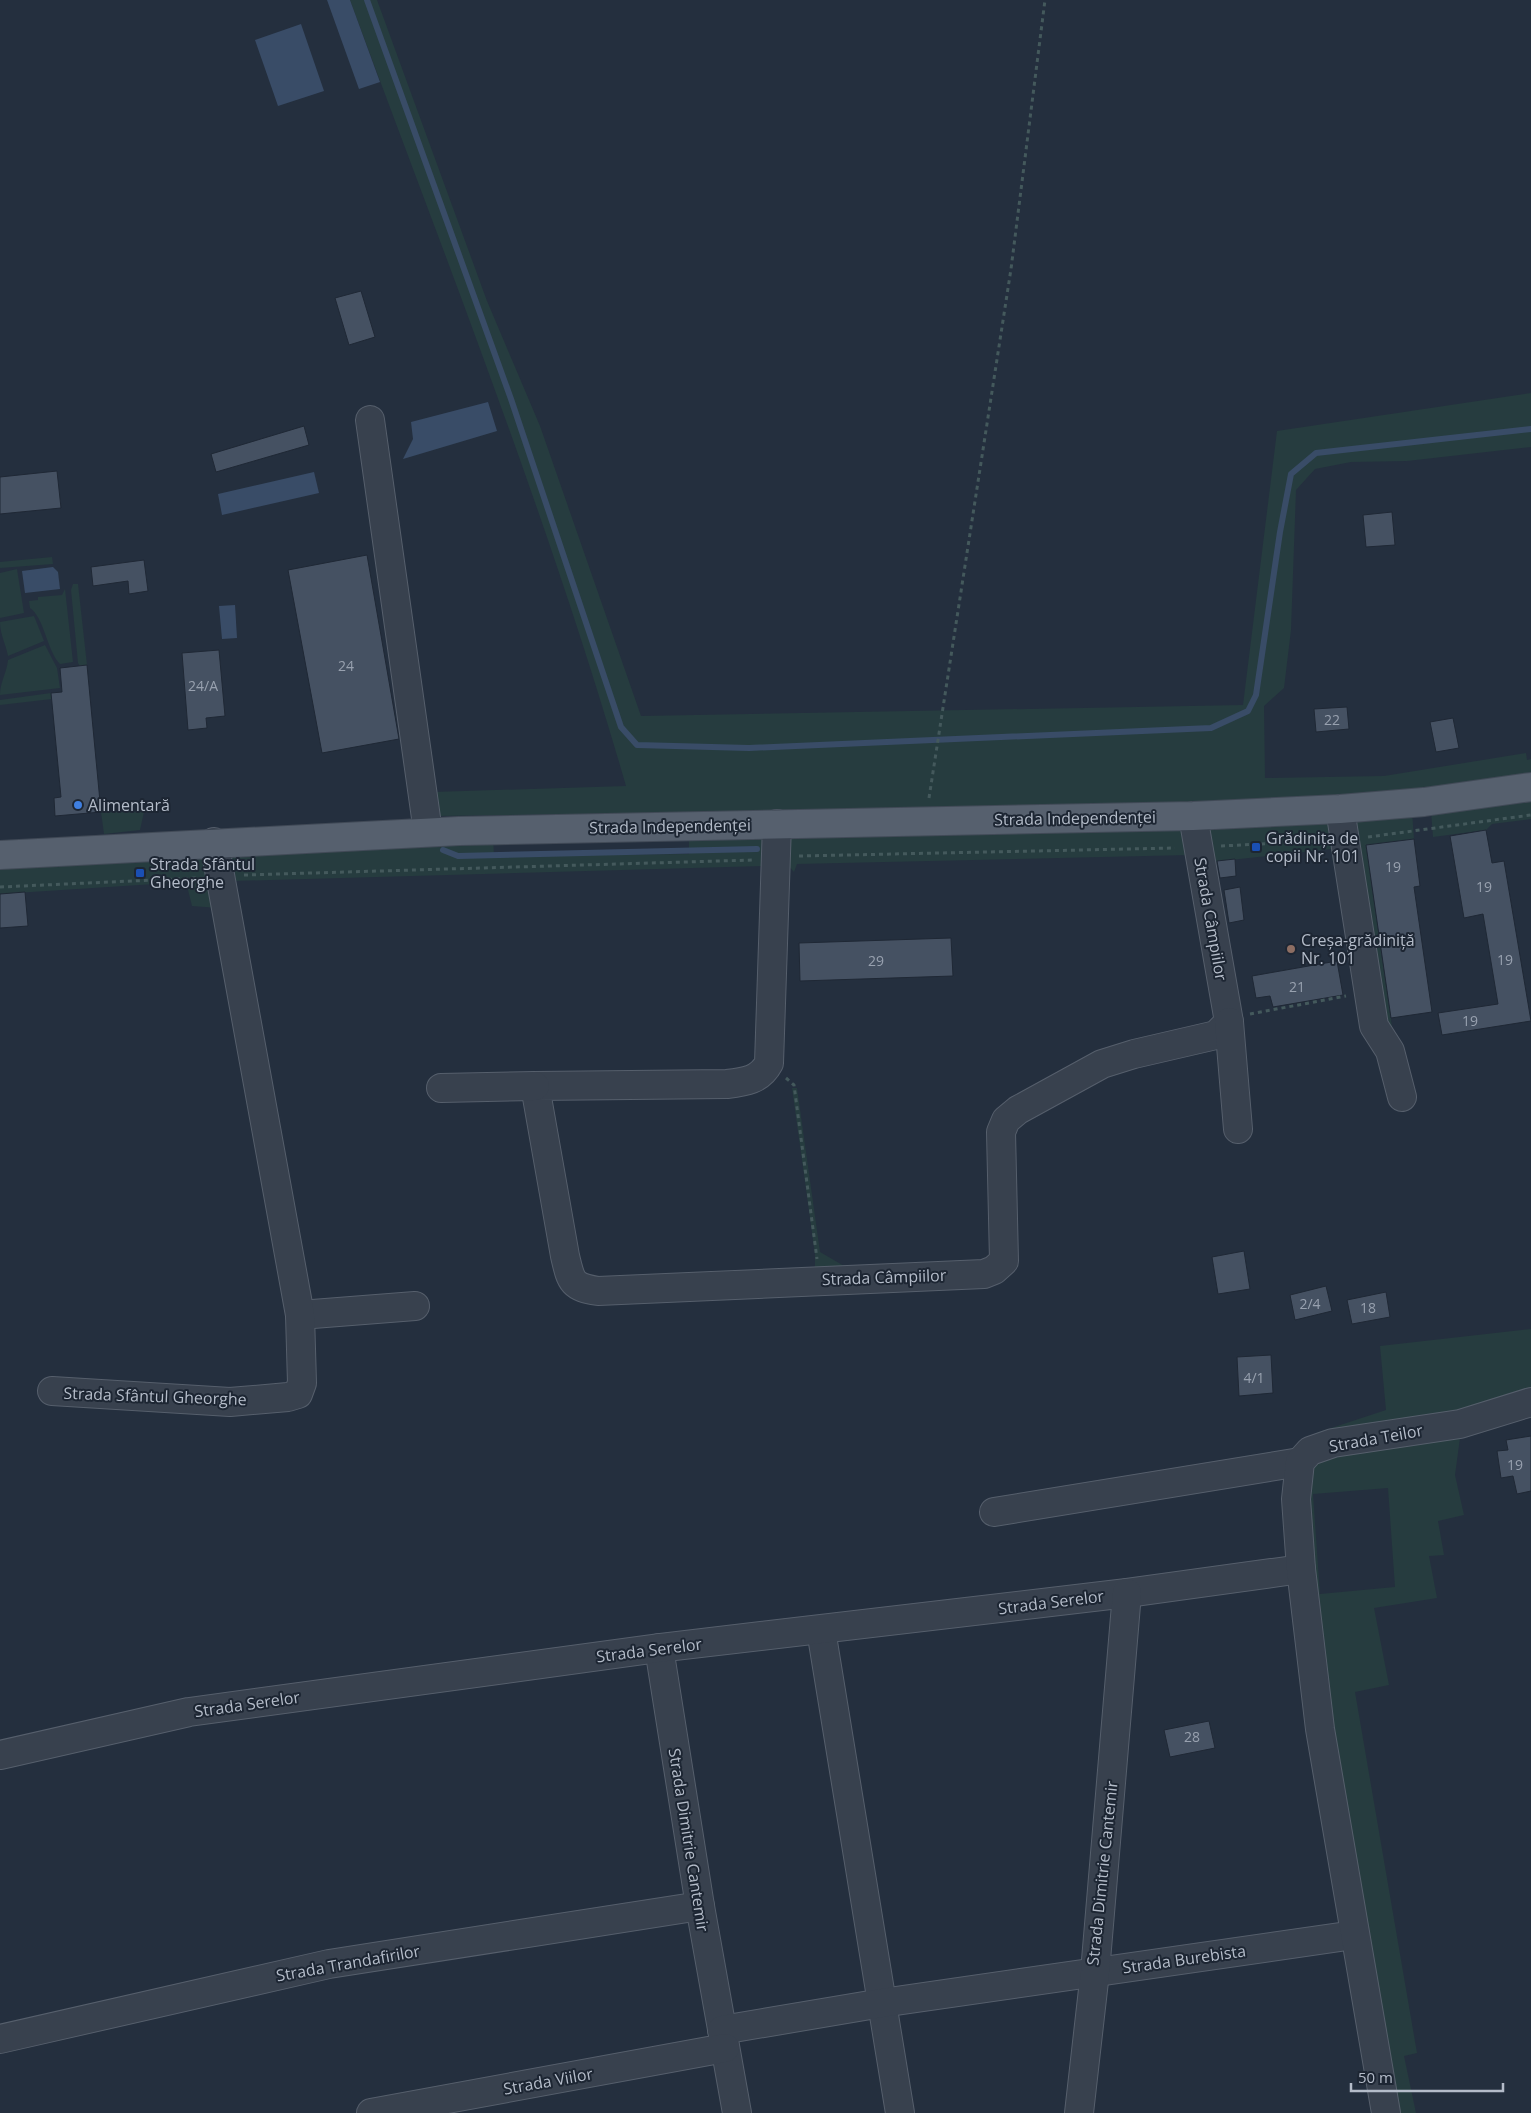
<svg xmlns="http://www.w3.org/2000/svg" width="1531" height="2113" font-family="'Open Sans',sans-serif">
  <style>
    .green { fill: #263c3f; fill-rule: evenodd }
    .water { fill: #394c67 }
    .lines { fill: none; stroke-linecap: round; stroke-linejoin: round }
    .stream { stroke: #394c67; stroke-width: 6 }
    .building { fill: #455162; stroke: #1f2835 }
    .minor-casing { stroke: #565f6c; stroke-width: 30 }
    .major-casing { stroke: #414a57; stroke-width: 30 }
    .path { stroke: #44595c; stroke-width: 3; stroke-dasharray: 4 4; stroke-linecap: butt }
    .minor { stroke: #38414e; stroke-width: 28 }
    .major { stroke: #56606e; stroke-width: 28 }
    .shop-dot { fill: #3f7fe0; stroke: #1d2633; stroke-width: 2 }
    .transit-dot { fill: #1a4fb4; stroke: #1d2633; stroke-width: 2 }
    .education-dot { fill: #8d6e63; stroke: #1d2633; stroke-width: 2 }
    .labels { text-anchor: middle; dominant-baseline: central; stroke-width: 4; stroke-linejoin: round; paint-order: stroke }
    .number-label { font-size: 14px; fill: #98a1af }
    .poi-label { font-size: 16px; fill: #b4bcc9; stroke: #1d2633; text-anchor: start }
    .street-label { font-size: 16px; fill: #b4bcc9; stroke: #1d2633 }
  </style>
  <rect width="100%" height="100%" fill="#242f3e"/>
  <g class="green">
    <path d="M350,0h27l110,301 53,125 101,290 602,-11 34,-274 254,-38v54l-124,14 -56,1 -36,7 -19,21 -5,140 -7,58 -20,18 1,72 119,-2 142,-23 1,7 4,-1v22l-268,23 -825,12 -5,-24 193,-6c-77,-267 -180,-526 -276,-786z"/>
    <path d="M52,557l1,7 -53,4v-6z"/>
    <path d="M17,569l7,44 -24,5v-45z"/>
    <path d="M73,584h5l9,81 -7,1 -2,-3 -7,-73z"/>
    <path d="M65,589l8,73 -13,2c-13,-13 -16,-47 -30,-56l-1,-7 9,-1v-3l24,-2z"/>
    <path d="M34,616l10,25 -36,15c-2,-12 -8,-21 -8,-34z"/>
    <path d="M45,645l12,23 3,20 -60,7c0,-13 7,-23 8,-35z"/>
    <path d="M51,693l1,6 -52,6v-5z"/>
    <path d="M1531,798v21l-39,5 -6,6 -53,7 -2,-26z"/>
    <path d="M1412,811l2,28 -48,7 28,195 -14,-16 -35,-207z"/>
    <path d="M101,812h43l-4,18 -36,4z"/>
    <path d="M1332,820l6,42h-5l-2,-13 -119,13 -7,-35z"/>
    <path d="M1184,827l6,28 -393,9 -3,8 -8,-9 1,-30z"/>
    <path d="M689,834h75l-1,32 -530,15 -2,-29 262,-15 1,19 195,-2z"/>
    <path d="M208,855l10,53 -26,-2 -6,-24 -186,12v-27z"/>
    <path d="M792,1088h5l23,164 31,18 -36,3v-19z"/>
    <path d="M1531,1329v62l-58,20 -152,27 -5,-5 70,-23 -6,-64z"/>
    <path d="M1460,1438l-5,37 9,40 -26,6 6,34 -15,1 8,42 -63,10 15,77 -34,7 62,361 -13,3 12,57h-19l-67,-367 -27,-265 21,-28zM1388,1488l7,99 -75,7 -7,-100z"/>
  </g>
  <g class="water">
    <path d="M327,0h23l30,82 -21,7z"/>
    <path d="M301,24l23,67 -46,15 -23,-66z"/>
    <path d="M488,402l9,29 -94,28 10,-20 -2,-17z"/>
    <path d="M314,472l5,21 -97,22 -4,-21z"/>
    <path d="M53,567l5,5 2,17 -35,4 -3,-22z"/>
    <path d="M235,605l2,33 -15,1 -3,-33z"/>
  </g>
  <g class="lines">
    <g class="stream">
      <path d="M367,0l144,399 110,328 16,18 112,3 462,-20 37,-17 8,-16 24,-163 11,-58 25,-21 215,-24"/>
      <path d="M443,850l15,6 299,-7"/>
    </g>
  </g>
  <g class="building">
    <path d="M361,291l14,46 -26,8 -14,-47z"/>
    <path d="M304,426l5,19 -93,27 -5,-18z"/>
    <path d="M57,471l4,37 -61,6v-37z"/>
    <path d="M1392,512l3,33 -29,2 -3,-32z"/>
    <path d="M367,555l32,184 -77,14 -34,-183z"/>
    <path d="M144,560l4,31 -19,3 -1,-13 -35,5 -2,-19z"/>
    <path d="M219,650l6,66 -19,2 1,10 -19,2 -6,-77z"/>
    <path d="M87,665l14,147 -46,4 -1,-18 7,-1 -10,-104 11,-1 -2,-24z"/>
    <path d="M1347,707l2,22 -33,3 -2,-23z"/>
    <path d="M1453,718l6,30 -23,4 -6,-30z"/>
    <path d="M1486,830l6,33 12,-2 27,160 -89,14 -4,-22 60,-9 -15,-90 -19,4 -14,-82z"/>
    <path d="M1414,839l6,47 -6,1 18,125 -41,6 -25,-173z"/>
    <path d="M1235,859l1,17 -16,2 -3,-17z"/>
    <path d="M1240,887l4,33 -15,3 -5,-33z"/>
    <path d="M25,892l3,34 -28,2v-34z"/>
    <path d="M951,938l2,38 -153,5 -1,-38z"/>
    <path d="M1337,961l6,34 -70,12 -3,-11 -14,2 -4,-22z"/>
    <path d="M1244,1251l6,38 -32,5 -6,-37z"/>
    <path d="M1326,1286l6,25 -37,9 -5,-25z"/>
    <path d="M1386,1292l4,25 -38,7 -5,-24z"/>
    <path d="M1271,1355l2,38 -34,3 -2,-39z"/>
    <path d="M1531,1436v55l-14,3 -4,-18 -12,2 -4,-27 11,-1 -2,-10z"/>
    <path d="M1209,1721l6,27 -45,9 -6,-27z"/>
  </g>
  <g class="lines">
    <defs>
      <g id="minor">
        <path d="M370,420l58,412"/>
        <path d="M1340,809l34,217 16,25 12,46"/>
        <path d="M777,824l-8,239c-9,17 -24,19 -42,21l-192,2 30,170c6,25 6,31 33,35l386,-17 10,-4 10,-9 -3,-129 5,-12 12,-10 84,-46 32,-10 82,-19 13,-13 -36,-206"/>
        <path d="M1229,1022l9,107"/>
        <path d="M441,1088l94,-2"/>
        <path d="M300,1315l115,-9"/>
        <path d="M52,1391l178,11 58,-5 10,-3 4,-11 -2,-68 -86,-473"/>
        <path d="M994,1512l306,-50"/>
        <path d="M821,1630l79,483"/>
        <path d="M659,1648l41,258 37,207"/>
        <path d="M0,1755l189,-43 470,-64 468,-55 174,-24"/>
        <path d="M722,2030l160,-27 472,-68"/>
        <path d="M0,2039l329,-75 371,-58"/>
        <path d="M371,2113l354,-65"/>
        <path d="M1079,2113l16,-141 32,-379"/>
        <path d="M1386,2113l-66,-384 -19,-160 -5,-70 4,-37 10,-11 23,-8 127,-19 71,-22"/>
      </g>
      <path id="major" d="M0,855l459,-24 734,-15 147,-7 84,-7 107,-15"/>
    </defs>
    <use href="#minor" class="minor-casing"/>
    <use href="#major" class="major-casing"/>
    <g class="path">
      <path d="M929,798l82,-529 34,-269"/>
      <path d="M1368,837l163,-22"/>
      <path d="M1221,846l101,-5"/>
      <path d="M799,856l376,-8"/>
      <path d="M244,875l509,-15"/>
      <path d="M0,887l198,-9"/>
      <path d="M1250,1014l96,-18"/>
      <path d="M786,1078l8,7 23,174"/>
    </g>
    <use href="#minor" class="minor"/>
    <use href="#major" class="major"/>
  </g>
  <circle class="shop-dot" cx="78" cy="805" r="5"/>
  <g class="transit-dot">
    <rect x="1251" y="842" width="10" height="10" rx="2.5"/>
    <rect x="135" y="868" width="10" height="10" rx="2.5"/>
  </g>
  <circle class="education-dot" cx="1291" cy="949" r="5"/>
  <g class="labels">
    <g class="number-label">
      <text x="346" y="665">24</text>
      <text x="203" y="685">24/A</text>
      <text x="1332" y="719">22</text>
      <text x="1393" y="866">19</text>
      <text x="1484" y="886">19</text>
      <text x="1505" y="959">19</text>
      <text x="876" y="960">29</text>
      <text x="1297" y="986">21</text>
      <text x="1470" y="1020">19</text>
      <text x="1310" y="1303">2/4</text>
      <text x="1368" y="1307">18</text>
      <text x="1254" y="1377">4/1</text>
      <text x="1515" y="1464">19</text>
      <text x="1192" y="1736">28</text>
    </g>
    <g class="poi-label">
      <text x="88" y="805">Alimentară</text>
      <text x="1266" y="838">Grădinița de<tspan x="1266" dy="18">copii Nr. 101</tspan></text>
      <text x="150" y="864">Strada Sfântul<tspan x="150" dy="18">Gheorghe</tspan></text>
      <text x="1301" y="940">Creșa-grădiniță<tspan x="1301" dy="18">Nr. 101</tspan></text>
    </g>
    <g class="street-label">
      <text transform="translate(1075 818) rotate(-1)">Strada Independenței</text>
      <text transform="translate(670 826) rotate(-1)">Strada Independenței</text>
      <text transform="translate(1211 919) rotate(80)">Strada Câmpiilor</text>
      <text transform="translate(884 1277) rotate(-2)">Strada Câmpiilor</text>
      <text transform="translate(155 1396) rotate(2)">Strada Sfântul Gheorghe</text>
      <text transform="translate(1376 1438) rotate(-10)">Strada Teilor</text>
      <text transform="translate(1051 1602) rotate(-7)">Strada Serelor</text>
      <text transform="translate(649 1650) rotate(-7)">Strada Serelor</text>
      <text transform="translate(247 1704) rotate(-8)">Strada Serelor</text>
      <text transform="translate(689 1840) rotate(81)">Strada Dimitrie Cantemir</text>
      <text transform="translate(1102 1873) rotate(-84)">Strada Dimitrie Cantemir</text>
      <text transform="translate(1184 1959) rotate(-8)">Strada Burebista</text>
      <text transform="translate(348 1963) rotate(-10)">Strada Trandafirilor</text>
      <text transform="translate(548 2081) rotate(-10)">Strada Viilor</text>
    </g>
  </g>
  <path d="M1351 2083v8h152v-8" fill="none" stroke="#b4bcc9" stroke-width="2.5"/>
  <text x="1358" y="2083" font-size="15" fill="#b4bcc9" stroke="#1d2633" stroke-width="4" paint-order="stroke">50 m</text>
</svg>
